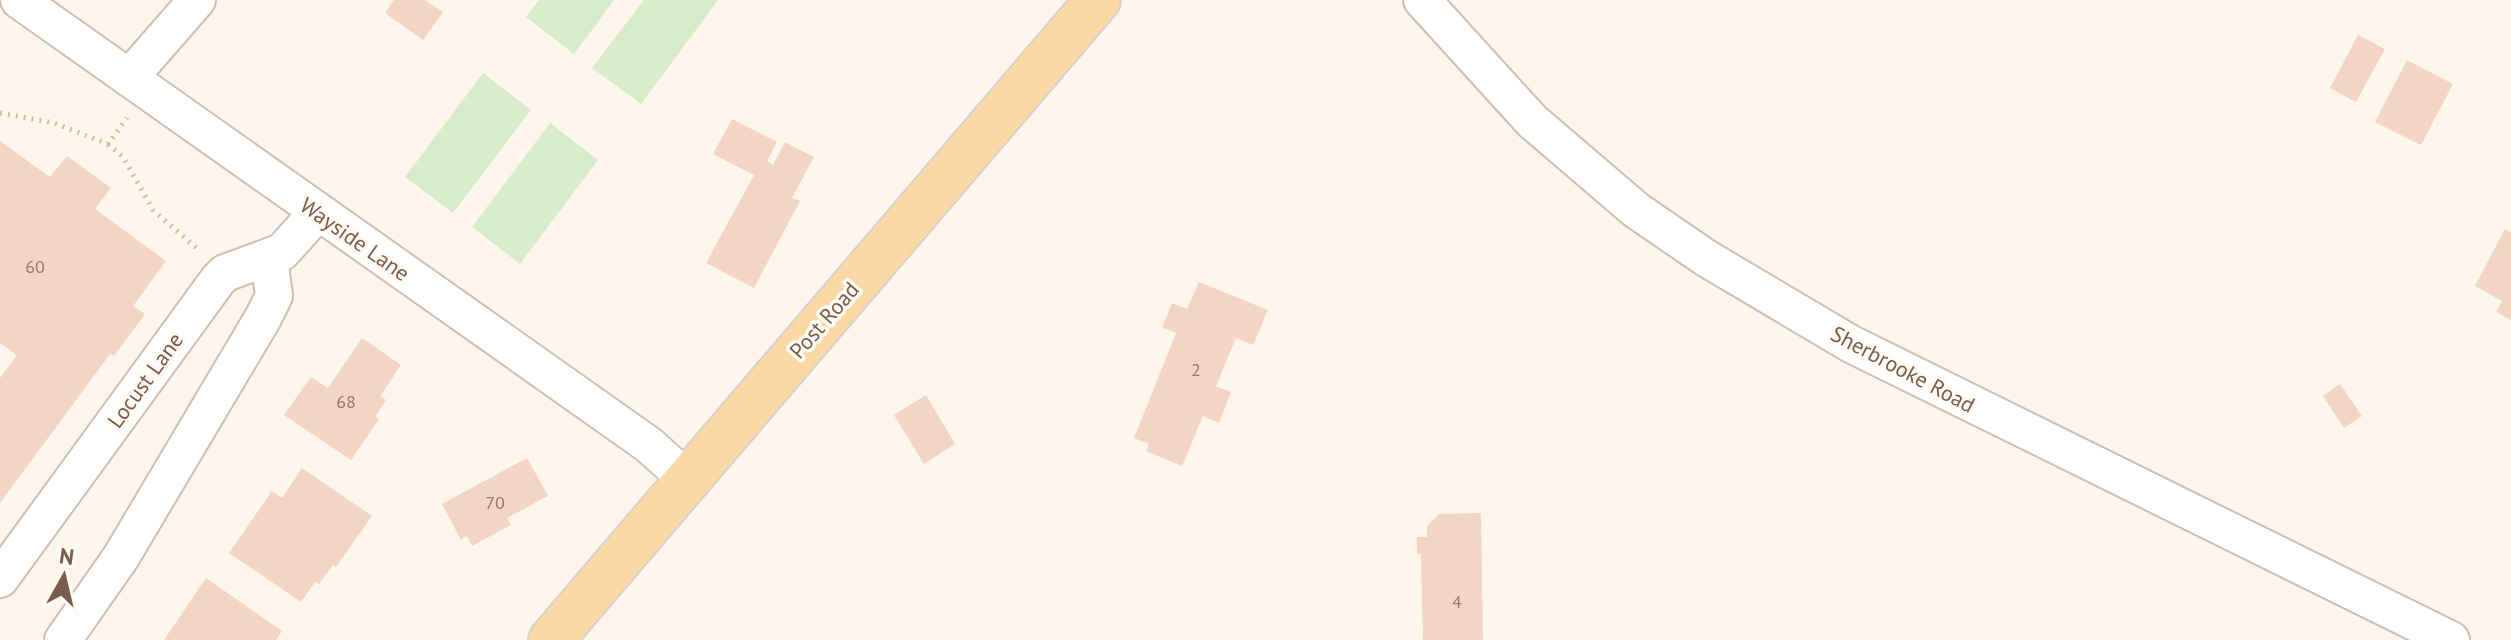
<svg xmlns="http://www.w3.org/2000/svg" width="2511" height="640" font-family="'PT Sans',sans-serif">
  <style>
    .green { fill: #d8ecc9 }
    .building { fill: #f3d5c3 }
    .lines { fill: none; stroke-linecap: round; stroke-linejoin: round }
    .minor-casing { stroke: #d1beb0; stroke-width: 40 }
    .major-casing { stroke: #dad1cd; stroke-width: 48 }
    .path { stroke: #d9b8a5; stroke-width: 5; stroke-dasharray: 2 6; stroke-linecap: butt }
    .minor { stroke: #fff; stroke-width: 36 }
    .major { stroke: #fbd9a5; stroke-width: 44 }
    .labels { text-anchor: middle; dominant-baseline: central; stroke-width: 7; stroke-linejoin: round; paint-order: stroke }
    .number-label { font-size: 18px; fill: #987a6a }
    .street-label { font-size: 22px; fill: #7a5c4d; stroke: #fffaf3 }
  </style>
  <rect width="100%" height="100%" fill="#fdf6ec"/>
  <g class="green">
    <path d="M539,0h75l-40,54 -48,-37z"/>
    <path d="M644,0h74l-77,104 -49,-36z"/>
    <path d="M483,73l48,37 -78,103 -48,-36z"/>
    <path d="M550,123l48,37 -78,104 -48,-37z"/>
  </g>
  <g class="building">
    <path d="M394,0h31l18,12 -20,28 -38,-27z"/>
    <path d="M2358,35l27,14 -29,53 -26,-14z"/>
    <path d="M2407,60l46,24 -32,61 -46,-23z"/>
    <path d="M732,119l45,23 -10,19 6,4 12,-23 29,15 -22,41 8,3 -46,87 -48,-25 48,-88 -41,-21z"/>
    <path d="M0,141l50,36 17,-21 44,32 -16,21 71,52 -33,45 12,8 -31,42 -4,-2 -110,149v-125l17,-23 -17,-12z"/>
    <path d="M2505,229l6,3v88l-15,-8 6,-11 -27,-15z"/>
    <path d="M1199,282l69,28 -15,35 -17,-7 -20,48 15,6 -12,31 -16,-7 -21,50 -36,-15 3,-7 -15,-6 42,-105 -14,-6 10,-24 15,6z"/>
    <path d="M362,338l39,27 -21,31 6,4 -11,17 4,2 -28,41 -67,-45 27,-38 17,11z"/>
    <path d="M2340,384l22,32 -18,12 -21,-32z"/>
    <path d="M926,395l29,49 -31,20 -30,-49z"/>
    <path d="M527,458l21,38 -41,22 4,7 -39,21 -5,-10 -6,4 -19,-36z"/>
    <path d="M302,468l70,48 -36,51 -3,-2 -14,19 -4,-2 -14,20 -72,-49 43,-62 10,7z"/>
    <path d="M1481,513l2,127h-60l-2,-86h-4v-17h10v-11l12,-12z"/>
    <path d="M206,578l76,53 -6,9h-112z"/>
  </g>
  <g class="lines">
    <defs>
      <g id="minor">
        <path d="M19,0l630,445 40,36"/>
        <path d="M1422,0l110,121 104,89 70,48 145,86 600,296"/>
        <path d="M129,78l68,-78"/>
        <path d="M0,579l218,-299 7,-7 57,-21 35,-39"/>
        <path d="M63,640l58,-83 142,-239 11,-22 -5,-39"/>
      </g>
      <path id="major" d="M551,640l547,-640"/>
    </defs>
    <use href="#minor" class="minor-casing"/>
    <use href="#major" class="major-casing"/>
    <g class="path">
      <path d="M0,113l54,10 54,21 19,-26"/>
      <path d="M108,144l15,13 30,53 47,41"/>
    </g>
    <use href="#minor" class="minor"/>
    <use href="#major" class="major"/>
  </g>
  <g class="labels">
    <g class="number-label">
      <text x="35" y="266">60</text>
      <text x="1196" y="369">2</text>
      <text x="346" y="401">68</text>
      <text x="495" y="502">70</text>
      <text x="1457" y="601">4</text>
    </g>
    <g class="street-label">
      <text transform="translate(355 239) rotate(35)">Wayside Lane</text>
      <text transform="translate(824 320) rotate(-49)">Post Road</text>
      <text transform="translate(1903 369) rotate(28)">Sherbrooke Road</text>
      <text transform="translate(145 380) rotate(-54)">Locust Lane</text>
    </g>
  </g>
  <g transform="translate(64 576) rotate(8)" stroke="#fffaf3" stroke-width="6" paint-order="stroke">
  <path d="M0-6L14 30L0 20L-14 30Z" fill="#7a5c4d"/>
  <text y="-12" font-size="22" font-weight="bold" text-anchor="middle" fill="#7a5c4d">N</text>
  </g>
</svg>
